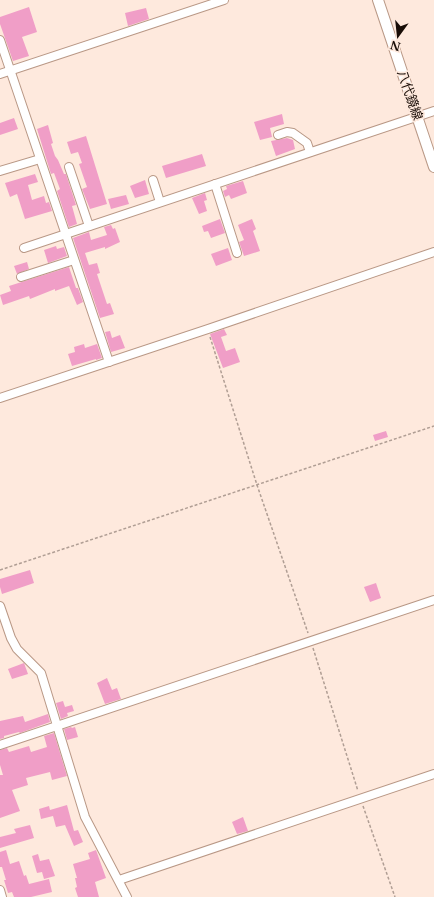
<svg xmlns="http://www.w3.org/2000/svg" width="434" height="897" font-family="'Libre Baskerville','Noto Sans JP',serif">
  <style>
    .building { fill: #f09ec7 }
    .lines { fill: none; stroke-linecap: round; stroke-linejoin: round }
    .minor-casing { stroke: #b99886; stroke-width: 10 }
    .major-casing { stroke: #b99886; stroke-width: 12 }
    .path { stroke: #b09e94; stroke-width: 1.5; stroke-dasharray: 3 2; stroke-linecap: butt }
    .minor { stroke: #fff; stroke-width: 8 }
    .major { stroke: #fff; stroke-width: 10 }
    .labels { text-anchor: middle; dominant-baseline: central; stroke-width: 3.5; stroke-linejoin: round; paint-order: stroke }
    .street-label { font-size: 13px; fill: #190d07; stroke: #fee9dd }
  </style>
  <rect width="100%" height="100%" fill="#fee9dd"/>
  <g class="building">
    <path d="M29,7l8,25 -15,5 7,19 -16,5 -13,-37v-7z"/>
    <path d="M146,8l3,11 -21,7 -3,-13z"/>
    <path d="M282,114l2,10 -14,4 2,9 -12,3 -6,-18z"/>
    <path d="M14,118l4,11 -18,6v-12z"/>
    <path d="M48,125l5,18 -2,1 4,12 3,4 6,14h2l10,31 -4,1 5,18 -8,3 -12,-36 3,-2 -6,-16 -3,1 -14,-45z"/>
    <path d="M86,136l21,68 -17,5 -8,-20 5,-2 -8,-23 3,-1 -4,-11 -7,2 -4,-12z"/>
    <path d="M287,138l6,2 2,9 -19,7 -5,-15z"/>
    <path d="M202,154l4,12 -40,12 -4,-12z"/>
    <path d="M35,174l3,8 -10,3 4,15 12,-4 2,7 3,-1 3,9 -27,8 -8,-25 -7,3 -5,-14z"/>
    <path d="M145,180l4,14 -14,4 -5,-12z"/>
    <path d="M243,181l4,12 -16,6 -2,-4 -4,2 -2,-6 4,-2 -1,-3z"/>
    <path d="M205,193l2,7 -3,1 3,10 -8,3 -7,-16z"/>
    <path d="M126,195l3,9 -18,5 -3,-10z"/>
    <path d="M220,219l5,14 -14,5 -3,-7 -4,1 -2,-6z"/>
    <path d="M252,219l4,10 -3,2 7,20 -16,5 -5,-14 5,-2 -6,-15z"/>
    <path d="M111,225l2,4 2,-1 5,14 -15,7v-2l-20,6 4,12 8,-2 3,10 -3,1 10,30 3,-1 4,11 -14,4 -27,-80 16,-6 2,8 16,-5 -3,-8z"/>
    <path d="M56,246l1,3 7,-2 3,9 -19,7 -4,-13z"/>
    <path d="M228,248l4,12 -16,6 -5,-12z"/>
    <path d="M27,262l2,7 -12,5 -3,-8z"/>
    <path d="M69,267l7,21h2l5,14 -6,3 -8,-19 -14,5v-2l-25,10 -1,-3 -26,9 -3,-10 11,-4 -2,-5z"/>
    <path d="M224,329l3,6 -6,2 5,14 9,-3 5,14 -17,6 -13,-34z"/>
    <path d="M110,331l2,7 8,-3 5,13 -14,4 -6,-20z"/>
    <path d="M84,344l1,4 12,-4 5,14 -6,2v-1l-24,7 -4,-12 7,-2 -1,-5z"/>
    <path d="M386,431l2,6 -13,4 -2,-6z"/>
    <path d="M30,570l4,13 -32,11 -2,-7v-8z"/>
    <path d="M376,583l5,15 -11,4 -6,-15z"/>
    <path d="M24,663l4,11 -16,5 -4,-10z"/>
    <path d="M107,678l5,12 5,-2 4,11 -16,5 -8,-21z"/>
    <path d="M63,701l2,6 7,-2 2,6 -7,2 1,3 -7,3 -5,-16z"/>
    <path d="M48,714l2,8 -30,11 -1,-1 -15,4v2l-4,1v-18l23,-5 2,6z"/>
    <path d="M71,727l1,1 3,-1 3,10 -11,3 -3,-11z"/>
    <path d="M54,733l13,43 -15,4 -2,-8 -24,6 2,7 -16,5 8,21 -20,7v-43h3l-3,-10v-15l7,-2 2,4 20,-6 2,6 16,-5 -3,-11z"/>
    <path d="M67,805l7,26 4,-1 5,12 -9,4 -9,-21 -9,2 -3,-11 -12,3 -2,-10 10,-3 1,4z"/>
    <path d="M243,817l5,14 -11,3 -5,-12z"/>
    <path d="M30,825l4,13 -34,10v-11l16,-4 -2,-4z"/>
    <path d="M6,850l4,14 9,-3 5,15 2,-1 3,9 20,-5 3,13 -21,5h-17l-2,-5 -4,1 -4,-13h2l-4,-13h-2v-15z"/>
    <path d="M96,850l10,28 -11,4 4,15h-21l-3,-9 2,-1 -2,-9h2l-4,-14 17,-5 -2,-6z"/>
    <path d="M38,854l2,7 9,-2 6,17 -11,3 -2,-7 -5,1 -5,-17z"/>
  </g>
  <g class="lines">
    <defs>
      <g id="minor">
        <path d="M0,40l109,322"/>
        <path d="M0,74l224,-74"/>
        <path d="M278,135l9,-3 6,1 14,10 3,9"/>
        <path d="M69,167l20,59"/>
        <path d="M0,171l40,-12"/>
        <path d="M153,180l7,22"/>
        <path d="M215,184l22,69"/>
        <path d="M24,248l410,-137"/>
        <path d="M21,277l53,-17"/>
        <path d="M0,398l208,-69 226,-77"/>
        <path d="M0,606l11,32 6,11 24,24 44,144 42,80"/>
        <path d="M0,745l434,-145"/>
        <path d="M119,880l315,-106"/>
        <path d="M0,890l2,7"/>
      </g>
      <path id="major" d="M378,0l56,167"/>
    </defs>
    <use href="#minor" class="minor-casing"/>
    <use href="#major" class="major-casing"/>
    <g class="path">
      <path d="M210,337l47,148 51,148"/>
      <path d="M0,570l434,-144"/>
      <path d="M313,648l45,143"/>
      <path d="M363,806l32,91"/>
    </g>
    <use href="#minor" class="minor"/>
    <use href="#major" class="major"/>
  </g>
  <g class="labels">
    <g class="street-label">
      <text transform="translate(410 95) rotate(71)">八代鏡線</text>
    </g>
  </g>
  <g transform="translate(398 36) rotate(195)" stroke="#fee9dd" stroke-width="3" paint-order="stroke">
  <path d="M0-3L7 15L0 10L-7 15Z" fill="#190d07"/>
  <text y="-6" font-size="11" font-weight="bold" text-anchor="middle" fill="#190d07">N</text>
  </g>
</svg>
